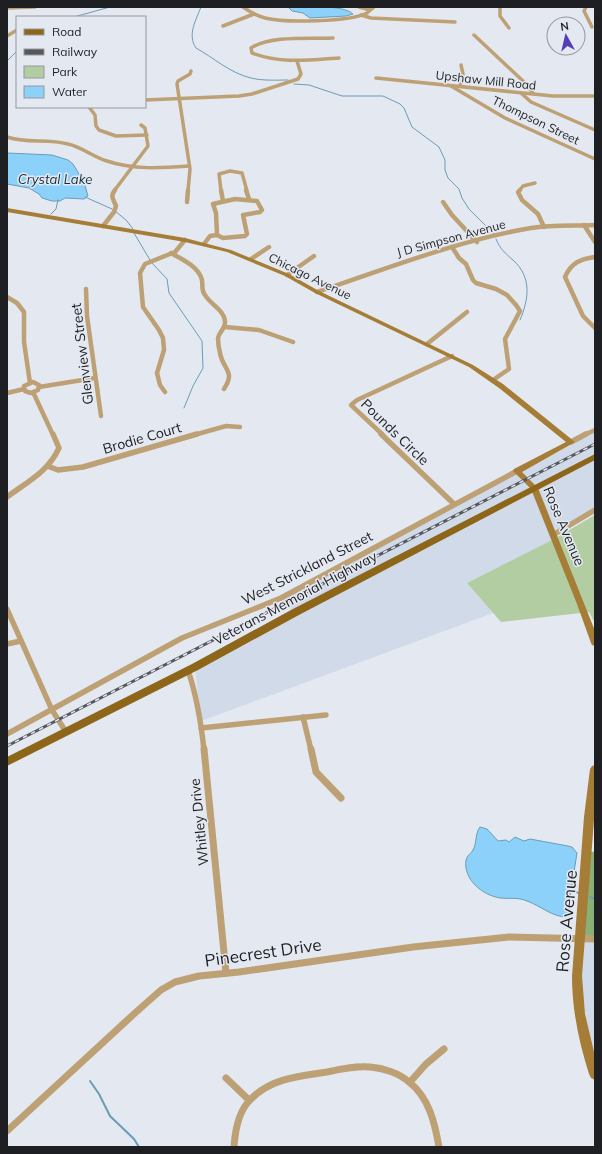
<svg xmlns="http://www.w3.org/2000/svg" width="602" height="1154" font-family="Mulish,sans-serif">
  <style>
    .built { fill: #d1dae8 }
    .green { fill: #b1cda1 }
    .forest { fill: #8bb076 }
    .water { fill: #8bd1f9; stroke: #6a9cb8 }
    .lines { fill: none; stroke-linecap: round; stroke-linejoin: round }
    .stream-far1 { stroke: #6a9cb8; stroke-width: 1 }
    .stream { stroke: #6a9cb8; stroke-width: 2 }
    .street-far3 { stroke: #bda175; stroke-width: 3.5 }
    .street-far2 { stroke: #bda175; stroke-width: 4.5 }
    .street-far1 { stroke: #bda175; stroke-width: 5.5 }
    .street { stroke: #bda175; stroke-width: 7 }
    .secondary { fill: #a67d36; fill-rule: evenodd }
    .primary { fill: #8e661a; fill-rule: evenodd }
    .rail-casing { stroke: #56585d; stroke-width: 3 }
    .rail { stroke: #e4e8f1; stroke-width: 1.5; stroke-dasharray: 4.5; stroke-linecap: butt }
    .labels { text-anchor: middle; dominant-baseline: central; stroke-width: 3; stroke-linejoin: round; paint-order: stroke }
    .far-street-label { font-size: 12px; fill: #1e1f22; stroke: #e4e8f1 }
    .far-water-label { font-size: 13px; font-style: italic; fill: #0e2e3f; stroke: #e4e8f1 }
    .street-label { font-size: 14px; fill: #1e1f22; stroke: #e4e8f1 }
    .near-street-label { font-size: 17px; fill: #1e1f22; stroke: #e4e8f1 }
  </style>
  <rect width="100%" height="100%" fill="#e4e8f1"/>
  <g class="built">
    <path d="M595,430v82l-41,23 -2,5 -85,43 26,30 -292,108 -6,-54 99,-54 -13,-15z"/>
    <path d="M577,934l18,2v123l-16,-63z"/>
  </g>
  <path class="green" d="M595,515v108l-6,-11 -88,10 -34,-39 85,-43z"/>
  <path class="forest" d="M587,851l8,1v87h-15z"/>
  <g class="water">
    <path d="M288,7c14,0 55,-3 65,7l-7,2 -36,2 -7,-5 -11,-2z"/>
    <path d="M7,153l45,2 16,5 5,4 11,18 4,14 -4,3 -19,-1 -5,3h-8l-10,-3 -3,-4 -10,-6 -22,-4z"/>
    <path d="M480,827l7,2 11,12 8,-1 3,2 6,-5 9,4 6,-2 38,7 4,1 5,6 -7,44v17l-3,3c-15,0 -26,-11 -40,-16 -9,-4 -18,-2 -27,-3 -18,-3 -37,-19 -34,-38 1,-5 5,-6 7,-10 4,-7 2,-17 7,-23z"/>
  </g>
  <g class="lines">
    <g class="stream-far1">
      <path d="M201,7c-5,13 -14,28 -5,41 18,10 34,25 55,30 12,3 25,2 37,2"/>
      <path d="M74,17l36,-10"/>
      <path d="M7,61l10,-10"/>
      <path d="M294,84l15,1 33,11h41l17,8 4,4 8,19 27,20 6,13v10l3,8 11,11 3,9 7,11 25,25"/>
      <path d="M85,197l27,12"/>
      <path d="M115,211l11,9 7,9"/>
      <path d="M51,214l5,-5 2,-9"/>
      <path d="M134,233l16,27"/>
      <path d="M496,239c4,10 9,14 17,21 19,17 16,39 7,60"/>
      <path d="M152,263l15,16 2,14 33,48 1,27 -10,18 -9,22"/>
    </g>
    <g class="stream">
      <path d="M573,890l5,3"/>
      <path d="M590,897l5,2"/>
      <path d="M90,1081l9,13 11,22 24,23 5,8"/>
    </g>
    <g class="street-far3">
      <path d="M243,7c7,5 14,9 22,11 19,5 85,4 102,-5 2,-2 5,-4 7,-6"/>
      <path d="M359,7l11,3"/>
      <path d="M500,7v9l9,12"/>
      <path d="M586,7l-2,4 8,16"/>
      <path d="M7,8l28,-1"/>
      <path d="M361,15l10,3 84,4"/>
      <path d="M223,26l31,-12"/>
      <path d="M474,35l49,46 10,12"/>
      <path d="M7,36l10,-6"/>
      <path d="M333,38c-23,1 -62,-3 -82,10l1,5c29,11 57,7 87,5"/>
      <path d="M376,78l177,18h42"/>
      <path d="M451,86l54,32 90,41"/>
      <path d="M460,86l3,-12 -2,-9"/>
      <path d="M521,93l10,9 64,28"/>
      <path d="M145,100l94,-4 13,-2 46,-15 3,-5 -4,-13"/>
      <path d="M89,107l6,8 1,11 3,4 17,6 31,-1"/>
      <path d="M7,137c20,7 41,1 61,7 14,3 25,13 39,17 26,9 55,7 82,5"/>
      <path d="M114,191l34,-45 -3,-18 -4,-3"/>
      <path d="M188,191l2,-22 -13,-85 1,-3 12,-7 1,-3"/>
      <path d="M221,191l-2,-17 11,-3 12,2 5,18"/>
      <path d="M519,191l4,-5 12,-3"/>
    </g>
    <g class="street-far2">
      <path d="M221,190l2,11"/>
      <path d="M246,190l3,9"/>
      <path d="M520,190l-2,2 4,8 16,14 6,13"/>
      <path d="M235,199l22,2 5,9 -2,2 -17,3 4,19 -2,2 -22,2 -6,-3 -1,-22 -3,-9z"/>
      <path d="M187,202l1,-12"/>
      <path d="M443,202l9,13 25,27"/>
      <path d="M584,225l11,17"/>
      <path d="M103,226l11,-14 2,-6c-3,-7 -6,-10 -1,-16"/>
      <path d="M204,244l6,-8 7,-1"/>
      <path d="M452,247l7,11 7,6 7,16 3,3 20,6 11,6 9,10 4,6 -15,28 4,30 -16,11"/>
      <path d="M171,253c11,6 28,14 31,27 1,6 -1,10 3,15 5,9 19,15 20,26 1,7 -6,11 -7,17 0,4 1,11 2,15 3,17 16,18 4,36"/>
      <path d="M595,257c-15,2 -24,6 -30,20l18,39 12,12"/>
      <path d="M251,259l18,-12"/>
      <path d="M287,275l27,-19"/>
      <path d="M86,289l1,27 14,100"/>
      <path d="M317,292c69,-23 142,-52 214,-64 21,-3 43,-2 64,-3"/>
      <path d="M7,297l10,6 7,9v30l6,41"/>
      <path d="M225,327l34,3 34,12"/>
      <path d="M427,344l40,-32"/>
      <path d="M33,382l6,3 -1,5 -7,3 -6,-2 -1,-5z"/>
      <path d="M39,387l56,-9"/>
      <path d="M33,392l20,43"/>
      <path d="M165,392l-5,-7 -3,-12 7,-23 -1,-12 -4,-8 -16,-23 -3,-34 5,-9 30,-12 10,-12"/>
      <path d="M7,393l17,-4"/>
      <path d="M194,435l32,-9 14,1"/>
      <path d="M383,435l-32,-30 6,-5 95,-44"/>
      <path d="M584,435l11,-5"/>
    </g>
    <g class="street-far1">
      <path d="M381,434l73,70"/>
      <path d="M571,442l15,-8"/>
      <path d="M50,467l8,3 25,-3 114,-33"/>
      <path d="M7,497c20,-15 41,-25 52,-49l-6,-14"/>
      <path d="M553,535l42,-25"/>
      <path d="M7,609l45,101 14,22"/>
      <path d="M7,644l14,-3"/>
      <path d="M188,670c9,27 13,52 16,80"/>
      <path d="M303,717l8,33"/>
      <path d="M201,728l125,-13"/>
      <path d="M7,734l175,-96 99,-40 236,-127"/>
    </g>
    <g class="street">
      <path d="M204,749l22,224"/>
      <path d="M311,749l5,23 25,26"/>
      <path d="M226,1078l23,22"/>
      <path d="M410,1082l16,-18 18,-15"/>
      <path d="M7,1131l128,-118 26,-23 14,-8 24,-6 40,-4 174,-25 96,-10 86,2"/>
      <path d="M234,1147c1,-16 5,-37 17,-48 20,-21 49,-23 76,-27 14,-3 28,-6 43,-5 13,1 29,6 39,15 20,15 26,42 30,65"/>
    </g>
    <g class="secondary">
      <path d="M7,208l178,30 46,12 58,24 30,17 154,74 30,19 72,58 -53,30 16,16 57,143v15l-3,-1 -1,-2 -14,-39 -46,-115 -18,-18 1,-2 52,-27 -67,-54 -30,-21 -154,-74 -30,-17 -58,-24 -42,-10 -178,-30z"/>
      <path d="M595,765v42l-13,169 3,38 10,42v24l-4,-2 -2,-4c-10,-32 -17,-64 -17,-98l12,-159 6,-48 2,-3z"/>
    </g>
    <path class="primary" d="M595,454v6l-298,156 -99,54 -191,96v-9l185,-93 99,-54z"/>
    <defs>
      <path id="rail" d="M7,746l588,-302"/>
    </defs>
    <use href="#rail" class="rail-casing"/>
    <use href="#rail" class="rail"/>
  </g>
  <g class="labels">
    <g class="far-street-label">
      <text transform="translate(486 80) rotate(6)">Upshaw Mill Road</text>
      <text transform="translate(536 120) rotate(26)">Thompson Street</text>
      <text transform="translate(451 238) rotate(-15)">J D Simpson Avenue</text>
      <text transform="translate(310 276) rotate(26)">Chicago Avenue</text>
    </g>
    <g class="far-water-label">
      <text x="55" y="179">Crystal Lake</text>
    </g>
    <g class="street-label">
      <text transform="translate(82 354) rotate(-97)">Glenview Street</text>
      <text transform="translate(395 432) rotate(44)">Pounds Circle</text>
      <text transform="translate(142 438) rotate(-16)">Brodie Court</text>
      <text transform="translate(564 526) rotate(67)">Rose Avenue</text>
      <text transform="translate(307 568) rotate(-27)">West Strickland Street</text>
      <text transform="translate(295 598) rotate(-28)">Veterans Memorial Highway</text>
      <text transform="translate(199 822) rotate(-96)">Whitley Drive</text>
    </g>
    <g class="near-street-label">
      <text transform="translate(566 921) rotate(-85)">Rose Avenue</text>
      <text transform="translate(263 952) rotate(-8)">Pinecrest Drive</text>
    </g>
  </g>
  <rect width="602" height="1154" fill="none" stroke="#1e1f22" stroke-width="16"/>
  <rect x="16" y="16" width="130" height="92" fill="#e4e8f1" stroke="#95989e"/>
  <rect x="24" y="29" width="20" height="6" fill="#8e661a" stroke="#95989e"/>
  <text x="52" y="36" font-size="12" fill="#1e1f22">Road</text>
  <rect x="24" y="49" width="20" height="6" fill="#56585d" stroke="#95989e"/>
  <text x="52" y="56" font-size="12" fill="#1e1f22">Railway</text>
  <rect x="24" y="66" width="20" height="12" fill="#b1cda1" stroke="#95989e"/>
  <text x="52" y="76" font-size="12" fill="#1e1f22">Park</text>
  <rect x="24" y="86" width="20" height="12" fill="#8bd1f9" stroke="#95989e"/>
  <text x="52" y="96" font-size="12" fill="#1e1f22">Water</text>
  <g transform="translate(566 36) rotate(352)"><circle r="19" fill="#e4e8f1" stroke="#95989e"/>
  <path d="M0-3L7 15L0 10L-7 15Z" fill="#513db4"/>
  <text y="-6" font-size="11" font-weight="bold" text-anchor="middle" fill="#1e1f22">N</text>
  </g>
</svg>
